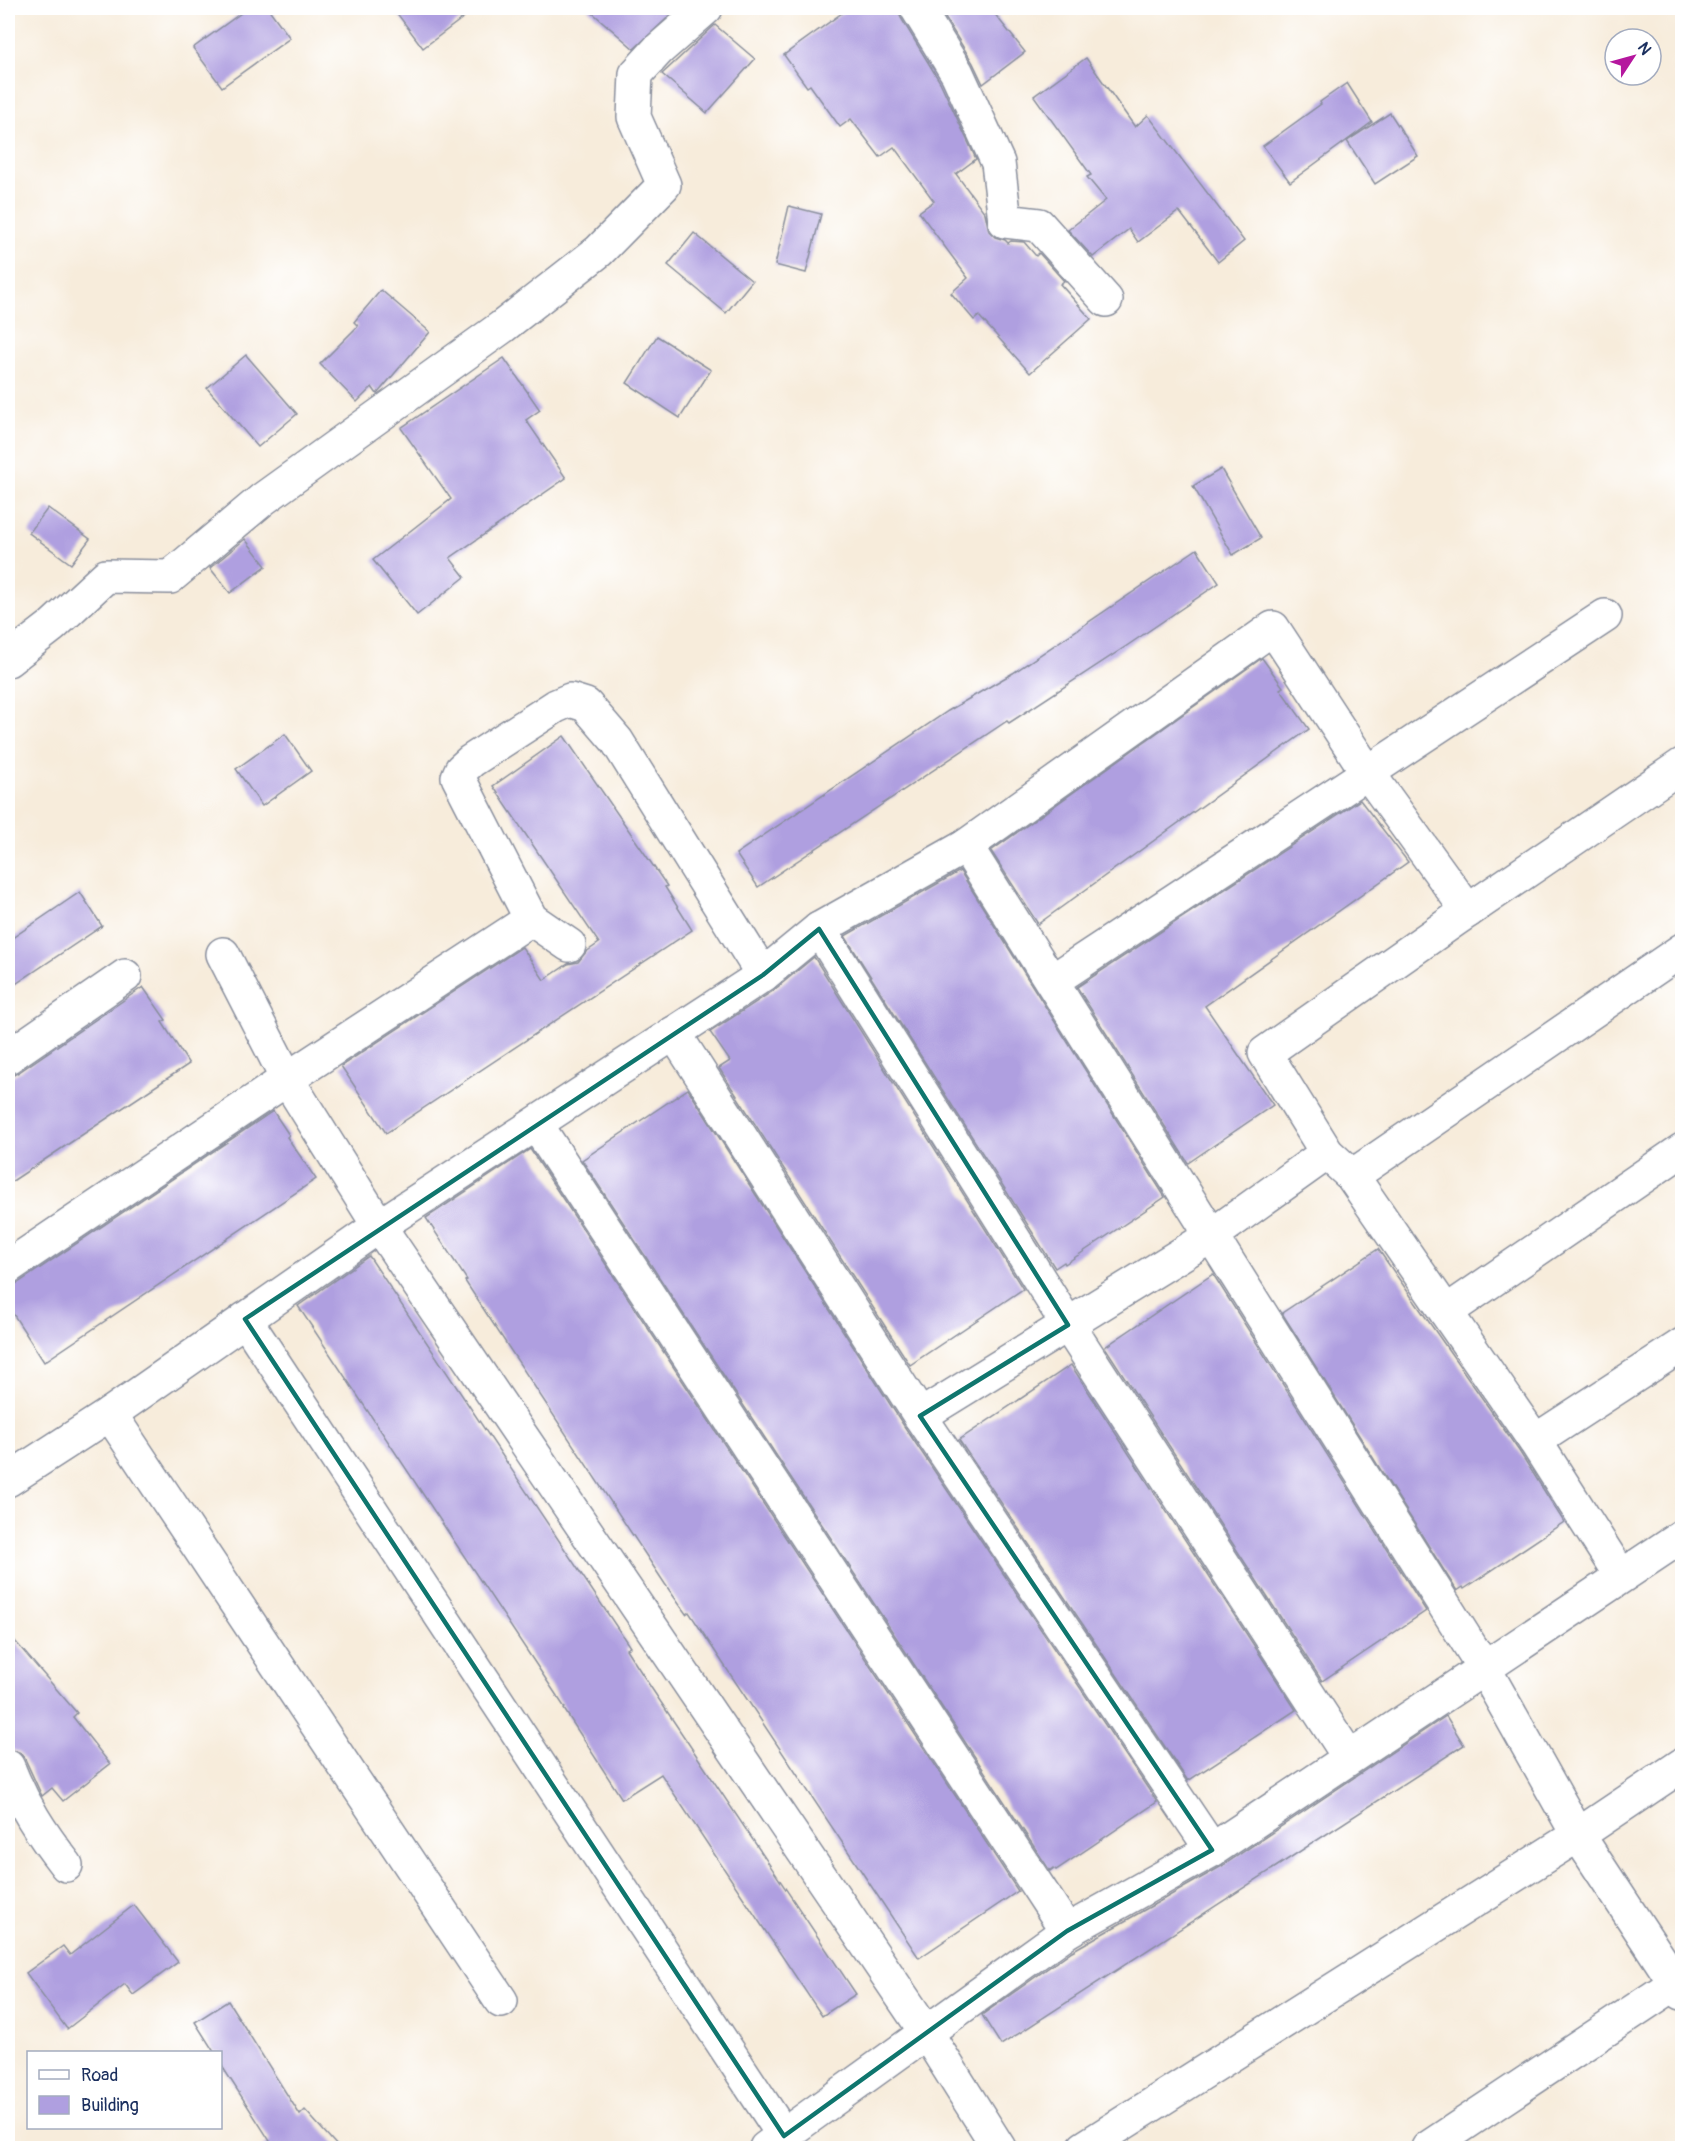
<svg xmlns="http://www.w3.org/2000/svg" width="1690" height="2156" font-family="Pangolin,sans-serif">
  <style>
    .building { fill: #af9fe0 }
    .lines { fill: none; stroke-linecap: round; stroke-linejoin: round }
    .street-casing { stroke: #898e9c; stroke-width: 36 }
    .street { stroke: #fff; stroke-width: 33 }
    .marked { fill: none; stroke: #0f766e; stroke-width: 4.5; stroke-linejoin: round }
  </style>
  <rect width="100%" height="100%" fill="#fff"/>
  <filter id="ink" filterUnits="userSpaceOnUse"><feTurbulence type="fractalNoise" baseFrequency=".0167" numOctaves="2"/><feDisplacementMap in="SourceGraphic" scale="12" xChannelSelector="R" yChannelSelector="G"/><feConvolveMatrix kernelMatrix="1 2 1 2 8 2 1 2 1" color-interpolation-filters="sRGB"/></filter>
  <filter id="wash" filterUnits="userSpaceOnUse"><feTurbulence type="fractalNoise" baseFrequency=".008" numOctaves="4" result="noise"/><feDisplacementMap in="SourceGraphic" scale="24" xChannelSelector="R" yChannelSelector="G"/><feGaussianBlur stdDeviation="1.35" result="paint"/><feColorMatrix in="noise" values="0 0 0 0 0 0 0 0 0 0 0 0 0 0 0 0 0 1.4 0 .05"/><feComposite in="paint" operator="in"/></filter>
  <g filter="url(#wash)">
    <rect width="100%" height="100%" fill="#f7ecdb"/>
    <g id="blocks">
      <g class="building">
        <path d="M248,8h20l22,30 -68,49 -29,-39z"/>
        <path d="M393,8h83l-53,40z"/>
        <path d="M587,8h91l-44,41z"/>
        <path d="M849,8h49l3,10 39,64 36,77 -20,15 29,39 4,18 6,6 10,3 3,3 3,-2 13,1 12,14 3,-3 25,28 -4,3 31,35 -61,54 -51,-57 -5,4 -23,-27 17,-15 -49,-66 15,-11 -40,-54 -14,10 -29,-38 -11,8 -30,-42 -3,2 -23,-32z"/>
        <path d="M939,8h51l35,44 -42,32 -10,-21z"/>
        <path d="M715,25l40,34 -48,54 -45,-39z"/>
        <path d="M1086,58l49,69 13,-12 96,126 -26,21 -39,-51 -41,31 -9,-13 -36,28 -25,-27 38,-30 -19,-23 4,-2 -57,-79z"/>
        <path d="M1347,83l25,39 -82,60 -27,-36 58,-42 -1,-2z"/>
        <path d="M1390,113l28,43 -43,28 -28,-43z"/>
        <path d="M789,206l32,8 -15,59 -31,-8z"/>
        <path d="M694,233l58,48 -26,32 -58,-48z"/>
        <path d="M381,290l49,42 -53,62 -5,-7 -15,15 -37,-38 38,-38 -4,-4z"/>
        <path d="M657,336l54,34 -31,48 -53,-35z"/>
        <path d="M246,355l51,59 -39,33 -51,-59z"/>
        <path d="M504,358l36,52 -14,10 40,58 -116,80 15,19 -48,38 -44,-55 78,-61 -50,-71z"/>
        <path d="M1221,469l40,69 -28,17 -40,-69z"/>
        <path d="M48,508l42,31 -19,25 -42,-31z"/>
        <path d="M245,539l21,27 -36,27 -20,-25z"/>
        <path d="M1197,549l22,34 -91,62 -119,78 -2,-2 -249,166 -22,-33 212,-143 65,-38z"/>
        <path d="M1262,658l21,29 -3,2 29,40 -271,195 -47,-73z"/>
        <path d="M285,734l26,37 -49,35 -26,-37z"/>
        <path d="M564,736l103,150 -2,1 27,43 -306,203 -45,-67 181,-119 22,33 24,-16 10,-2 8,-10 13,-9 -106,-157z"/>
        <path d="M1360,800l48,62 -203,144 68,99 -85,58 -111,-176z"/>
        <path d="M960,871l205,326 -100,67 -1,-2 -9,6 -210,-332z"/>
        <path d="M80,892l22,34 -94,63v-48z"/>
        <path d="M814,957l209,332 -113,76 -191,-297 11,-7 -20,-29 63,-41z"/>
        <path d="M143,987l23,33 -4,2 27,42 -181,120v-106l11,-6z"/>
        <path d="M688,1089l216,337 253,376 -101,68 -2,-2 -4,3 -468,-711z"/>
        <path d="M273,1111l16,24 -2,2 29,42 -272,183 -36,-56v-21l10,-2z"/>
        <path d="M530,1149l488,742 -99,67 -230,-346 -3,2 -21,-30 -200,-303 2,-1 -41,-62z"/>
        <path d="M1378,1249l141,202 45,71 -100,67 -1,-2 -6,4 -175,-278z"/>
        <path d="M369,1256l261,391 -4,2 24,37 206,308 -34,22 -161,-242 -39,25 -58,-90 1,-1 -267,-402z"/>
        <path d="M1213,1274l213,337 -104,70 -217,-334z"/>
        <path d="M1071,1365l225,345 -108,71 -229,-341z"/>
        <path d="M8,1633l69,80 -4,4 37,47 -47,37 -11,-13 -10,8 -17,-37 -6,-7 -11,-3z"/>
        <path d="M1446,1716l18,29 -463,300 -19,-30 90,-64 150,-85z"/>
        <path d="M134,1905l44,57 -45,33 -8,-11 -58,45 -41,-56 37,-27 7,9z"/>
        <path d="M228,2001l72,114 5,-5 34,38h-77l8,-7 -50,-78v-11h-6l-19,-30z"/>
      </g>
    </g>
  </g>
  <g filter="url(#ink)">
    <use href="#blocks" fill-opacity="0" stroke="#898e9c" stroke-width="1.5"/>
    <g class="lines">
      <defs>
        <g id="street">
          <path d="M917,8l40,65 41,90 7,58 34,4 67,75"/>
          <path d="M8,660l44,-34 54,-50 64,1 93,-78 239,-172 97,-76 65,-66 -30,-68 2,-43 22,-24 48,-42"/>
          <path d="M966,846l518,822 94,167 104,158"/>
          <path d="M819,929l249,396 281,432"/>
          <path d="M569,945l-38,-26 -73,-142 3,-7 10,-9 85,-55 14,-6 16,5 31,36 146,234"/>
          <path d="M223,954l64,125 92,147 547,806 73,116"/>
          <path d="M1052,981l553,-365"/>
          <path d="M674,1033l246,383 292,434"/>
          <path d="M8,1057l117,-81"/>
          <path d="M536,1124l531,807"/>
          <path d="M1352,1176l330,-226"/>
          <path d="M8,1267l279,-188 244,-160"/>
          <path d="M1446,1312l236,-162"/>
          <path d="M245,1319l539,817"/>
          <path d="M110,1414l391,587"/>
          <path d="M920,1416l291,-180 116,-83"/>
          <path d="M1535,1441l147,-96"/>
          <path d="M8,1480l102,-66 269,-188 384,-251 56,-46 147,-83 307,-218 95,145 100,138"/>
          <path d="M1621,1576l-86,-135 -183,-265 -25,-23 -62,-100 191,-134 226,-154"/>
          <path d="M8,1767c15,38 33,66 58,98"/>
          <path d="M766,2148l301,-217 145,-81 470,-314"/>
          <path d="M1084,2148l494,-313 104,-70"/>
          <path d="M1428,2148l248,-165"/>
        </g>
      </defs>
      <use href="#street" class="street-casing"/>
      <use href="#street" class="street"/>
    </g>
  </g>
  <path class="marked" d="M819,929l249,396 -148,91 292,434 -145,81 -283,205 -539,-817 518,-344z"/>
  <rect width="1690" height="2156" fill="none" stroke="#fff" stroke-width="30"/>
  <rect x="27" y="2051" width="195" height="78" fill="#ffffff" stroke="#a4acbf" stroke-width="1.5"/>
  <rect x="39" y="2070" width="30" height="9" fill="#ffffff" stroke="#a4acbf" stroke-width="1.5"/>
  <text x="81" y="2081" font-size="18" fill="#1b2f5e">Road</text>
  <rect x="39" y="2096" width="30" height="18" fill="#af9fe0" stroke="#a4acbf" stroke-width="1.5"/>
  <text x="81" y="2111" font-size="18" fill="#1b2f5e">Building</text>
  <g transform="translate(1633 57) rotate(54)"><circle r="28" fill="#ffffff" stroke="#a4acbf" stroke-width="1.5"/>
  <path d="M0-4.5L10 22L0 15L-10 22Z" fill="#b5179e"/>
  <text y="-9" font-size="16" font-weight="bold" text-anchor="middle" fill="#1b2f5e">N</text>
  </g>
</svg>
